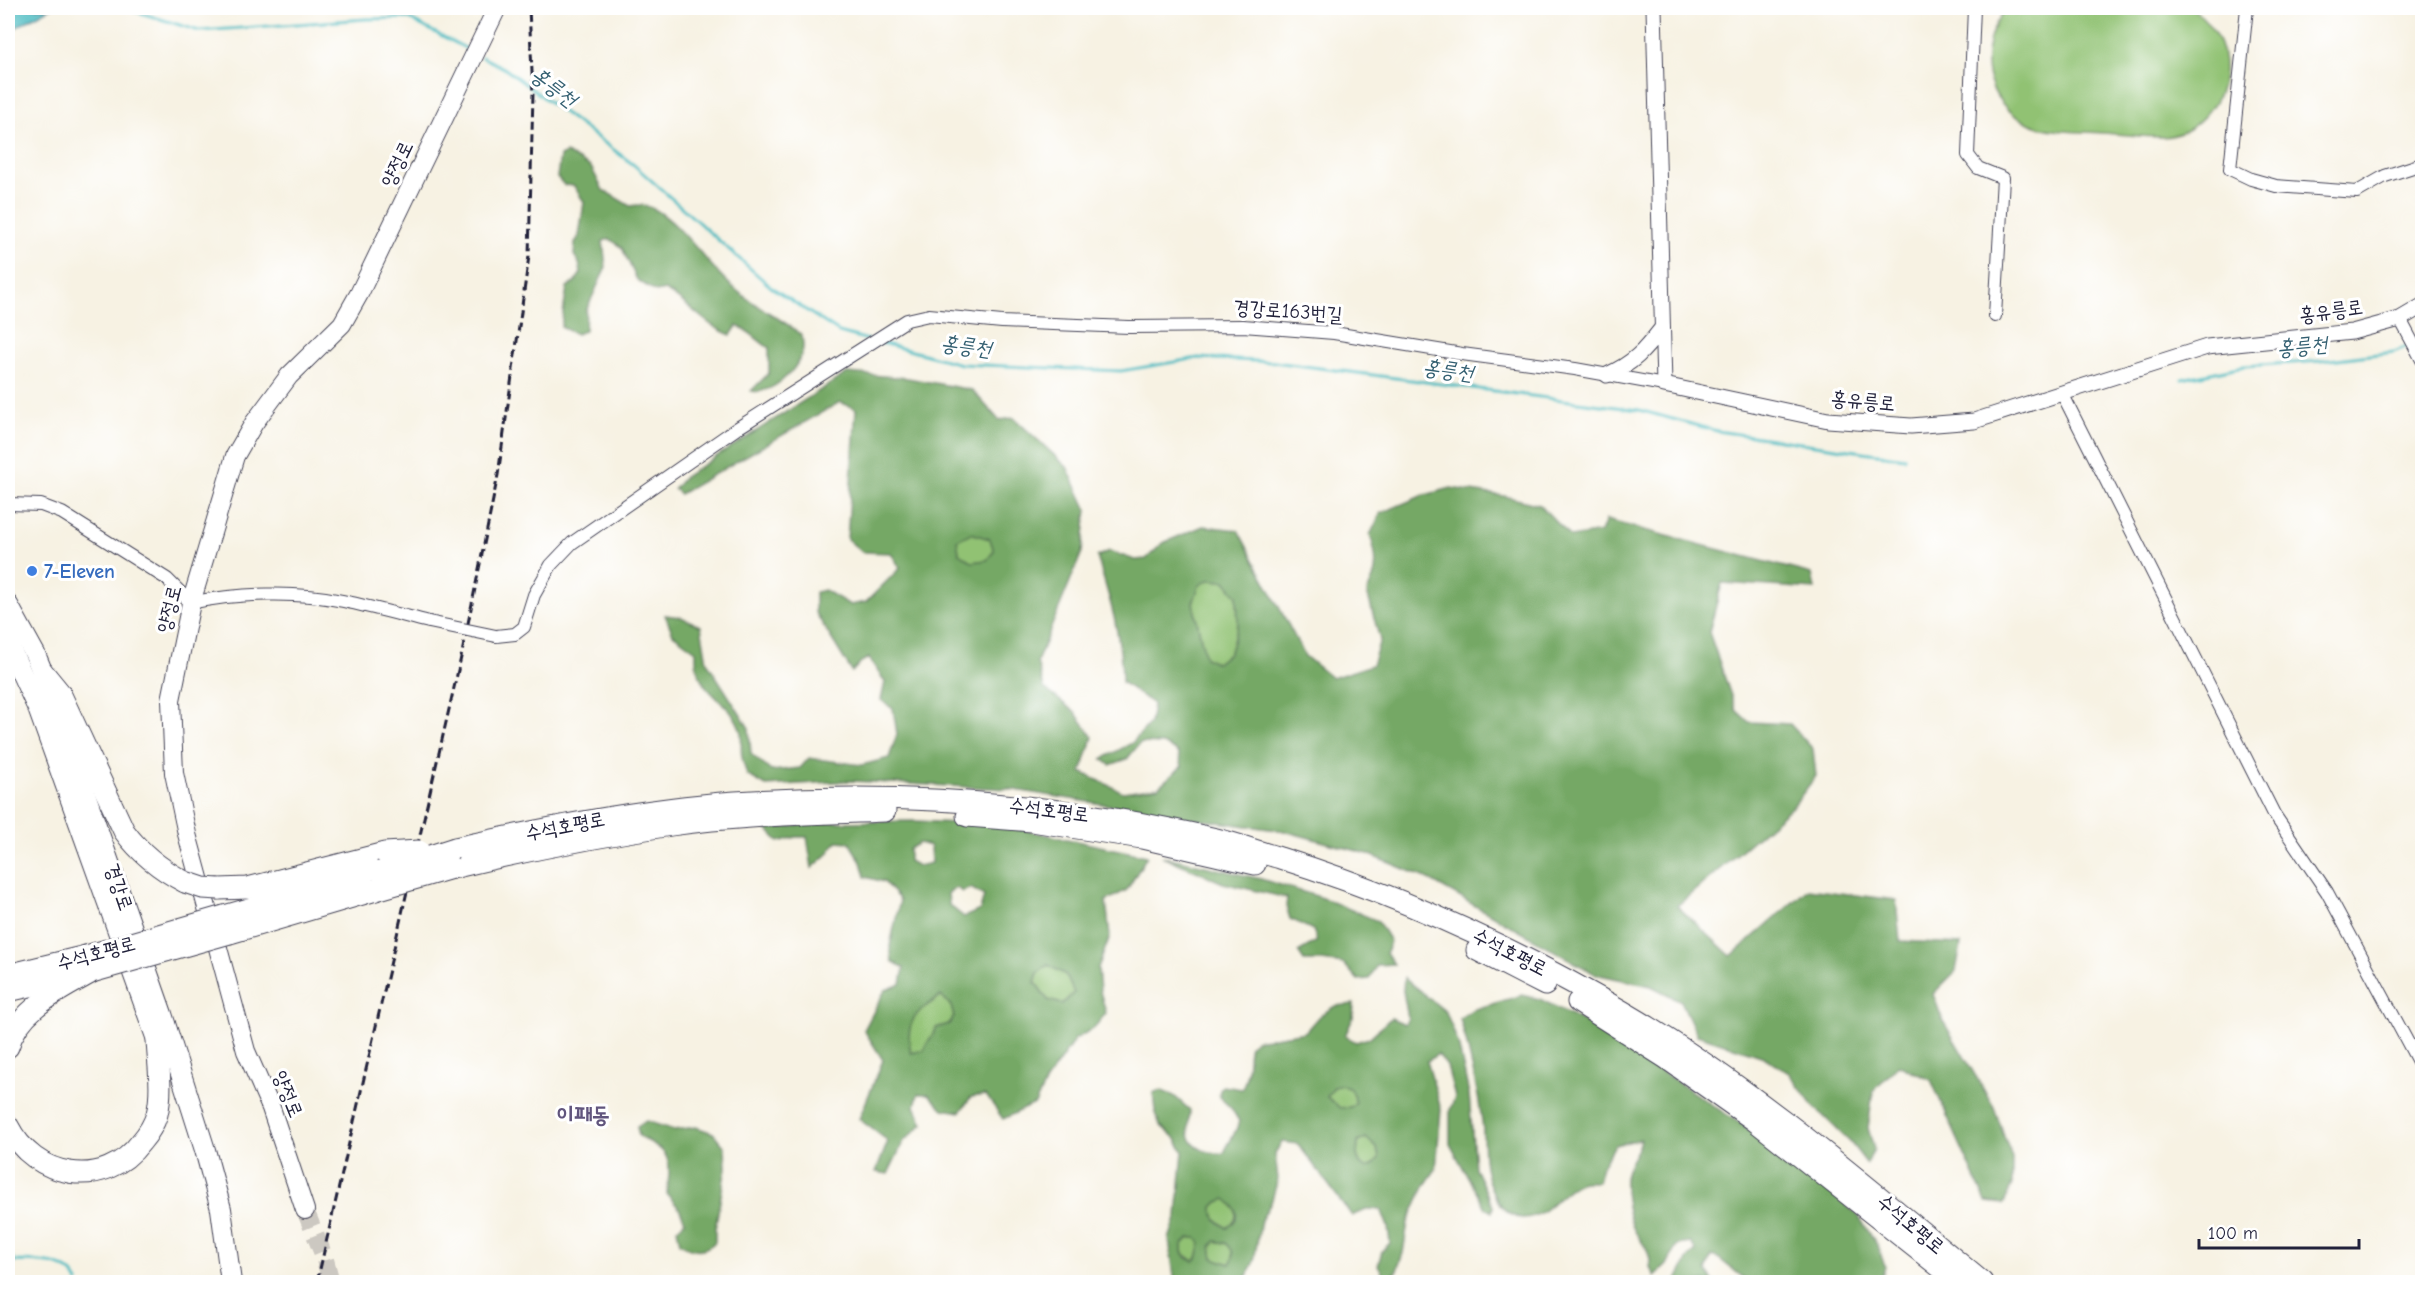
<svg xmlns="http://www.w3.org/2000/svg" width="2430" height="1290" font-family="'Comic Neue','Poor Story',sans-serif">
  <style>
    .green { fill: #91c273; stroke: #5a7257; stroke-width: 1.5 }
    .forest { fill: #74a865; stroke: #4b6550; stroke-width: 1.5; fill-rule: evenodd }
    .water { fill: #4cbbc1; stroke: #376e7e; stroke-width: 1.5 }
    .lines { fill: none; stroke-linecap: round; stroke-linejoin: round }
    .stream { stroke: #4cbbc1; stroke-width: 3 }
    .secondary-tunnel { stroke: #ccc8c1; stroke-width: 18; stroke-dasharray: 18 9; stroke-linecap: butt }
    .minor-casing { stroke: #424154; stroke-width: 14 }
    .tertiary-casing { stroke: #424154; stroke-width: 17 }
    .secondary-casing { stroke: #424154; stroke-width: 20 }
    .primary-casing { stroke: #424154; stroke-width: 22 }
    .trunk-casing { stroke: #424154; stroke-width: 23 }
    .minor { stroke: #fff; stroke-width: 12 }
    .tertiary { stroke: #fff; stroke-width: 15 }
    .secondary { stroke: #fff; stroke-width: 18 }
    .primary { stroke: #fff; stroke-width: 20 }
    .trunk { stroke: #fff; stroke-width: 21 }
    .rail { stroke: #22223b; stroke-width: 3; stroke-dasharray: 9 4.5; stroke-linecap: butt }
    .minor-bridge-casing { stroke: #424154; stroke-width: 14; stroke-linecap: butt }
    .trunk-bridge-casing { stroke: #424154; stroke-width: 23; stroke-linecap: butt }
    .minor-bridge { stroke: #fff; stroke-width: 12 }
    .trunk-bridge { stroke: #fff; stroke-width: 21 }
    .shop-dot { fill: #3f7fe0; stroke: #fff; stroke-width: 2 }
    .labels { text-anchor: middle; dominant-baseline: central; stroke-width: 6; stroke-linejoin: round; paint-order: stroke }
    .street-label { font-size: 20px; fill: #22223b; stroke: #fff }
    .shop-label { font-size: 20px; font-weight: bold; fill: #366cbe; stroke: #fff; text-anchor: start }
    .water-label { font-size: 21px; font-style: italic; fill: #335f71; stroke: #fff }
    .quarter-label { font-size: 22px; font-weight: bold; fill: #61557d; stroke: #fff }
  </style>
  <rect width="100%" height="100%" fill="#fff"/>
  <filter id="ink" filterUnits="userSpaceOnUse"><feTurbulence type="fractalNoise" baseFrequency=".0167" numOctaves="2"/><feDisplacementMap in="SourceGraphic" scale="12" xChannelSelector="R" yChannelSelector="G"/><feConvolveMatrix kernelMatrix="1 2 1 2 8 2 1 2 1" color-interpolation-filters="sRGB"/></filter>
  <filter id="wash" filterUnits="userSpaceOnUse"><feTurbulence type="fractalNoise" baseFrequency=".008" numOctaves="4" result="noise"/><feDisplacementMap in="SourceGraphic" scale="24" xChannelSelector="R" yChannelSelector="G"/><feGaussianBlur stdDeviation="1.35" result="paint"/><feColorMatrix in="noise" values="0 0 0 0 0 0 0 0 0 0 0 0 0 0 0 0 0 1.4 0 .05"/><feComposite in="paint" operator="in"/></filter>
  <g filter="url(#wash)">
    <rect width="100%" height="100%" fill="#f7f2e3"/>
    <g class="green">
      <path d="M2007,8h185c21,16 34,39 32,66 -3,30 -30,62 -62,63 -20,0 -40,-3 -59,-4 -23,-2 -51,0 -72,-9 -50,-20 -57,-78 -24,-116z"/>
      <path d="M970,533l20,6 4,12 -7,9 -15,2 -13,-9 -2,-13z"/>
      <path d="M1208,580l17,1 12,15 1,28 -8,28 -13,11 -12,-6 -12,-54 6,-17z"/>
      <path d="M1048,965l18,10 8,18 -12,11 -14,-4 -13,-18 3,-9z"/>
      <path d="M941,996l10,10 3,11 -5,7 -13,4 -12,23 -13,2c-7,-33 5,-41 30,-57z"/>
      <path d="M1342,1085l8,4 6,14 -5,4 -11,1 -13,-11 7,-10z"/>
      <path d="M1366,1138l11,10 2,10 -6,7 -7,3 -6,-4 -3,-9 1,-13z"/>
      <path d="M1226,1199c12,9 15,19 1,29l-14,-11v-10l5,-5z"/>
      <path d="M1189,1238h8l4,5 -4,15 -3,3 -12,-9v-7z"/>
      <path d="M1215,1241l11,2c7,7 10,12 4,21l-17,-6 -2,-11z"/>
    </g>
    <g class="forest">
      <path d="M566,153l25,14 12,23 27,16c11,-2 16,-1 26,4 27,16 53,57 78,78 21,19 46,29 68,47 1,6 2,13 0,19 -7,18 -30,41 -51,37l18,-18v-25c-11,-7 -20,-18 -32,-22l-6,9c-26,-9 -42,-32 -66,-45l-9,2 -19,-12 -15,-32 -12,-9 -7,2 3,26 -20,44 -1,20 -9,3 -15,-7 6,-40 8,-5 6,-9 -2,-10 -5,-8 1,-12 4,-7 5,-34 -10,-16 -10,-1 -7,-8 3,-21z"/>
      <path d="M847,373l61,5 64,12 27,30 15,-2 53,49 20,43 -5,42 -45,110 7,26 31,24 18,25 -12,35 42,20 35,-5 24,-21 -4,-14 -15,-8 -23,-1 -13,16 -17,6 -8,-6 30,-16 18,-20 3,-19 -31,-22c0,-44 -12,-83 -25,-125l12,-6 26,9 11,-1 17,-16 40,-17 35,4 67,126 27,22 40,-13 8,-25 -13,-48c11,-21 11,-34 3,-57l11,-22 40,-17 30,-8 53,8 36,9 31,32 30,-5 5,-12 206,54 3,15 -93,-6 -13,49 27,78 13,12 41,2 23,25 3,27 -22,29 -117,101 54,50 77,-67 88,11 4,41 61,3 -5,27 -23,23 10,27 51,86 18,51v26l-8,20 -18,-2 -55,-122 -33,-15 -25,27 -5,36 6,21 -7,15 -17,-22 -38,-37 -23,-32 -25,-16 -67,-22 -16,-34 -30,-15 -56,-12 -169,-96 -58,-24 -84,-23 -96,-13 -179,-29 -158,-8 -85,5 -19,-11c-2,-6 -4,-12 -5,-18 -2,-9 1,-19 -2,-28 -11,-33 -47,-34 -44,-78l-23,-17 -8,-19 16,2 20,9 6,36 42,66 2,26 20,17 29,-3 9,-10 53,7 27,-7 8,-24 -4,-25 -12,-9 4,-18 -16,-24 -8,4 -9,10 -37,-60v-20l10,-2 25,15 16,-3 34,-34 -9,-15 -29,-1 -15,-13 9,-130 -16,-7 -160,92 -6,-5 10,-12zM971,533l19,6 4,12 -7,9 -15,2 -13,-9 -2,-13zM1208,580l17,1 12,15 1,28 -8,28 -13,11 -12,-6 -12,-54 6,-17z"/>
      <path d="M916,821l85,4 146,31 -20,34 -21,11 4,35 -12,32 2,23 6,22 -12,15 -19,11 -29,42 -11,23 -32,15 -17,-24 -15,2 -11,15 -17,-3 -15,-15h-10l-3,12 8,18 -19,17 -16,33 -12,-2 12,-31 -29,-22 24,-59 -19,-30 21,-40 16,-6 3,-16 -12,-7 -2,-15 10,-46 -16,-18 -19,-5 -4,-15 -12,-20 -12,-1 -10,14 -15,13 -5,-31h-11l-17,5 -12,-13 64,-7zM919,843l11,3 1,17 -13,3 -9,-5v-12zM957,888l5,4 9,-4 13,8 -4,14 -16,7 -15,-12 -1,-12zM1048,965l18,10 8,18 -12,11 -14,-4 -13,-18 3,-9zM941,996l10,10 3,11 -5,7 -13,4 -12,22 -13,3c-7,-33 5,-41 30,-57z"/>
      <path d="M1162,856l99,23 62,19 55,23 12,20 -4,12 8,11 -17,1 -8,14 -11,1 -14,-16 -22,-3h-18l-6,-9 19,-11 -4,-11 -23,-11 -4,-13 1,-8 -64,-15z"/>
      <path d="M1404,978l42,34 12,31 11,51 6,74 18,38 -1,6 -7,-4 -35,-64v-34l5,-13 -8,-31 -9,-12 -11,7 14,48 -5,60 -11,16 -17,37 -5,31 -7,20 -12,3 -6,-11 4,-14 8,-8 -2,-16 -7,-18h-15l-14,7 -54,-72 -16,-2 -7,11 3,26 -7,24 -10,17 -7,41 -10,21h-63l-7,-5 -5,-38 8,-23 6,-65 -7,-12 -16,-14 -5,-14 -2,-18 7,-3 14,6 16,14c0,7 -3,18 -1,24 3,16 22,20 35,19 5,-12 12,-19 15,-32l-8,-13 -12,-11 1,-7 3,-4 19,3c8,-17 4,-27 8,-44l6,-5 49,-8 14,-16 16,-10 19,-2 -1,14 -8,18 11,6 13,-4 22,-20 14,6 3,-6 -5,-27zM1342,1085l8,4 6,13 -5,5 -11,1 -13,-11 7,-10zM1366,1138l11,10 2,10 -6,7 -7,3 -6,-4 -3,-9 1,-13zM1226,1199c12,9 15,20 1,29 -10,-6 -14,-9 -14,-21l5,-5zM1189,1238h8l4,5 -4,15 -3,3 -7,-3 -5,-6v-7zM1215,1241l11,2c7,7 10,12 4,21l-17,-6 -2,-11z"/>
      <path d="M1522,995l18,4 51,26 176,116 91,74 20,31 7,21 -5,15h-131l-31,-24 -7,-2 -5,14 7,11 -1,1h-36l13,-25 7,-6 -5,-8 -14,2 -10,20 -12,11 -5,-9c2,-18 -12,-26 -18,-42 -5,-13 -8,-34 -7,-47 1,-15 14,-25 16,-39l-26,6 -13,21 -4,16c-6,0 -13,-1 -18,1 -22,8 -33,36 -58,35 -18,-1 -29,-23 -34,-38 -7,-19 -3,-40 -6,-59 -5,-35 -13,-70 -22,-103l12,-8z"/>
      <path d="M646,1121l28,9 22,-3 17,6 12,14 1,21 -11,61v13c-11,11 -23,9 -35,1l-3,-14 8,-8 -6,-13 -12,-14c1,-17 8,-37 -11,-48 -5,-4 -11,-6 -17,-10l-2,-9z"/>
    </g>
    <path class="water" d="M8,8h43l-43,24z"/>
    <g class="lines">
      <g class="stream">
        <path d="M125,8l74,23 167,-12 41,-1 64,33"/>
        <path d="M482,57l22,11 130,97 137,122 68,45 29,8"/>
        <path d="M878,342l83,22 160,7 77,-13 76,4 365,48 78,21 188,27"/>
        <path d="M2182,379l62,-13 77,-5 73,-9 16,-7"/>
        <path d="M8,1251l6,10c23,1 53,-2 64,21"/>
      </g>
    </g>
  </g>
  <g filter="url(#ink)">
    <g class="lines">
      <path class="secondary-tunnel" d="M305,1210l19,46 7,26"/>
      <defs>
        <g id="minor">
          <path d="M1974,8l-6,147 10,13 25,10 -8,138"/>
          <path d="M2247,8l-17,161 21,10 25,7 81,6 28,-16 37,-12"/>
          <path d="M2400,319l22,41"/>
          <path d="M2062,393l212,421 53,78 95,177"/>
          <path d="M8,504l33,1 21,8 105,66 24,24c46,-10 106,-12 152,-2 29,6 58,14 86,21"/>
          <path d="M496,636l19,-2 9,-7 10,-32 17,-30 21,-22 164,-114 171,-109 22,-5 73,7 127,5 114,-1 91,7 128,21 113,15 89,16"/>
        </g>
        <g id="tertiary">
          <path d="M1654,8l10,377 164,35 83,6 63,-5 233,-74 145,-15 48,-13 22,-13"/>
          <path d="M1607,375c27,-12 37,-24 55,-47"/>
        </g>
        <path id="secondary" d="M305,1210l-34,-102 -25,-57 -59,-217 -13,-61 -3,-73 20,-97 44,-147 19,-33 35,-47 53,-52 17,-30 138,-286"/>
        <g id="primary">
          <path d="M8,605l27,49 7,17 120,343 43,136 16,59 10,73"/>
          <path d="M8,644l31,67 121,337"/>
        </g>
        <g id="trunk">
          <path d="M42,671l18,22 64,138c16,22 36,38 61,51"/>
          <path d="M967,816l65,5 110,17 113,26"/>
          <path d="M455,848c92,-20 186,-39 280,-46 162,-11 323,0 481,37 22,5 43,13 64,19 119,37 234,90 342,153 130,76 245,176 360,271"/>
          <path d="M452,868c72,-17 146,-32 219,-43 70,-10 143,-11 214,-14"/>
          <path d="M219,889l29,-1 137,-35"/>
          <path d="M224,916l156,-44"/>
          <path d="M230,933l146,-43"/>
          <path d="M1477,950l68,35"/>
          <path d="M8,975l78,-19"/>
          <path d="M8,991l65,-15"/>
          <path d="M1578,1002l88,56 88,62 205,162"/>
          <path d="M8,1047c11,-39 52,-56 84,-75"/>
          <path d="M8,1126c26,52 96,66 133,16 7,-8 13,-18 16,-28 6,-23 1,-51 0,-74"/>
        </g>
      </defs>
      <use href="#minor" class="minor-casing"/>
      <use href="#tertiary" class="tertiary-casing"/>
      <use href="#secondary" class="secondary-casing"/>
      <use href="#primary" class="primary-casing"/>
      <use href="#trunk" class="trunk-casing"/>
      <use href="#minor" class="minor"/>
      <use href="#tertiary" class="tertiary"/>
      <use href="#secondary" class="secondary"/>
      <use href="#primary" class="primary"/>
      <use href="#trunk" class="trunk"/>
      <path class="rail" d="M317,1282l145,-629 36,-178 31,-219 4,-163 -4,-85"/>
      <defs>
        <path id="minor-bridge" d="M429,622l67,14"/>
        <g id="trunk-bridge">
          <path d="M385,853l34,-2"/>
          <path d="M380,872l75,-24"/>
          <path d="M185,882l18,6 16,1"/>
          <path d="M376,890l76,-22"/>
          <path d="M86,956l138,-40"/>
          <path d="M92,972l138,-39"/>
        </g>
      </defs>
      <use href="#minor-bridge" class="minor-bridge-casing"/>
      <use href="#trunk-bridge" class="trunk-bridge-casing"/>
      <use href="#minor-bridge" class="minor-bridge"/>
      <use href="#trunk-bridge" class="trunk-bridge"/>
    </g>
  </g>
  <circle class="shop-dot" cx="32" cy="571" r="6"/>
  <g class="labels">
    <g class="street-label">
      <text transform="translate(397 164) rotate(-64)">양정로</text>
      <text transform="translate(1288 311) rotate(4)">경강로163번길</text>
      <text transform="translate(2331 311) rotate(-8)">홍유릉로</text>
      <text transform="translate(1863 401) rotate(5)">홍유릉로</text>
      <text transform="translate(169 609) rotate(-76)">양정로</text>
      <text transform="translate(1049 810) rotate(7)">수석호평로</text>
      <text transform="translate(565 826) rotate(-11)">수석호평로</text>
      <text transform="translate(119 887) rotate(71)">경강로</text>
      <text transform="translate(1510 952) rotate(27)">수석호평로</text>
      <text transform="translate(96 953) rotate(-15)">수석호평로</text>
      <text transform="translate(288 1094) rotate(68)">양정로</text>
      <text transform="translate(1911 1224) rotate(40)">수석호평로</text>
    </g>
    <g class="shop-label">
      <text x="44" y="571">7-Eleven</text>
    </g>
    <g class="water-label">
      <text transform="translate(554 87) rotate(37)">홍릉천</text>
      <text transform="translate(966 346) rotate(8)">홍릉천</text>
      <text transform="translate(2302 346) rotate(-5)">홍릉천</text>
      <text transform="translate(1448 370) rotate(8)">홍릉천</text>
    </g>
    <g class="quarter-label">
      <text x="583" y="1115">이패동</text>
    </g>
  </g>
  <rect width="2430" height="1290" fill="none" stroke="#fff" stroke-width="30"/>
  <path d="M2199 1239v9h160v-9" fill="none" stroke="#22223b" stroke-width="3"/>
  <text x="2208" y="1239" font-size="18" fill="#22223b" stroke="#ffffff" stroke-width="4.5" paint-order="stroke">100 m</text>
</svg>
